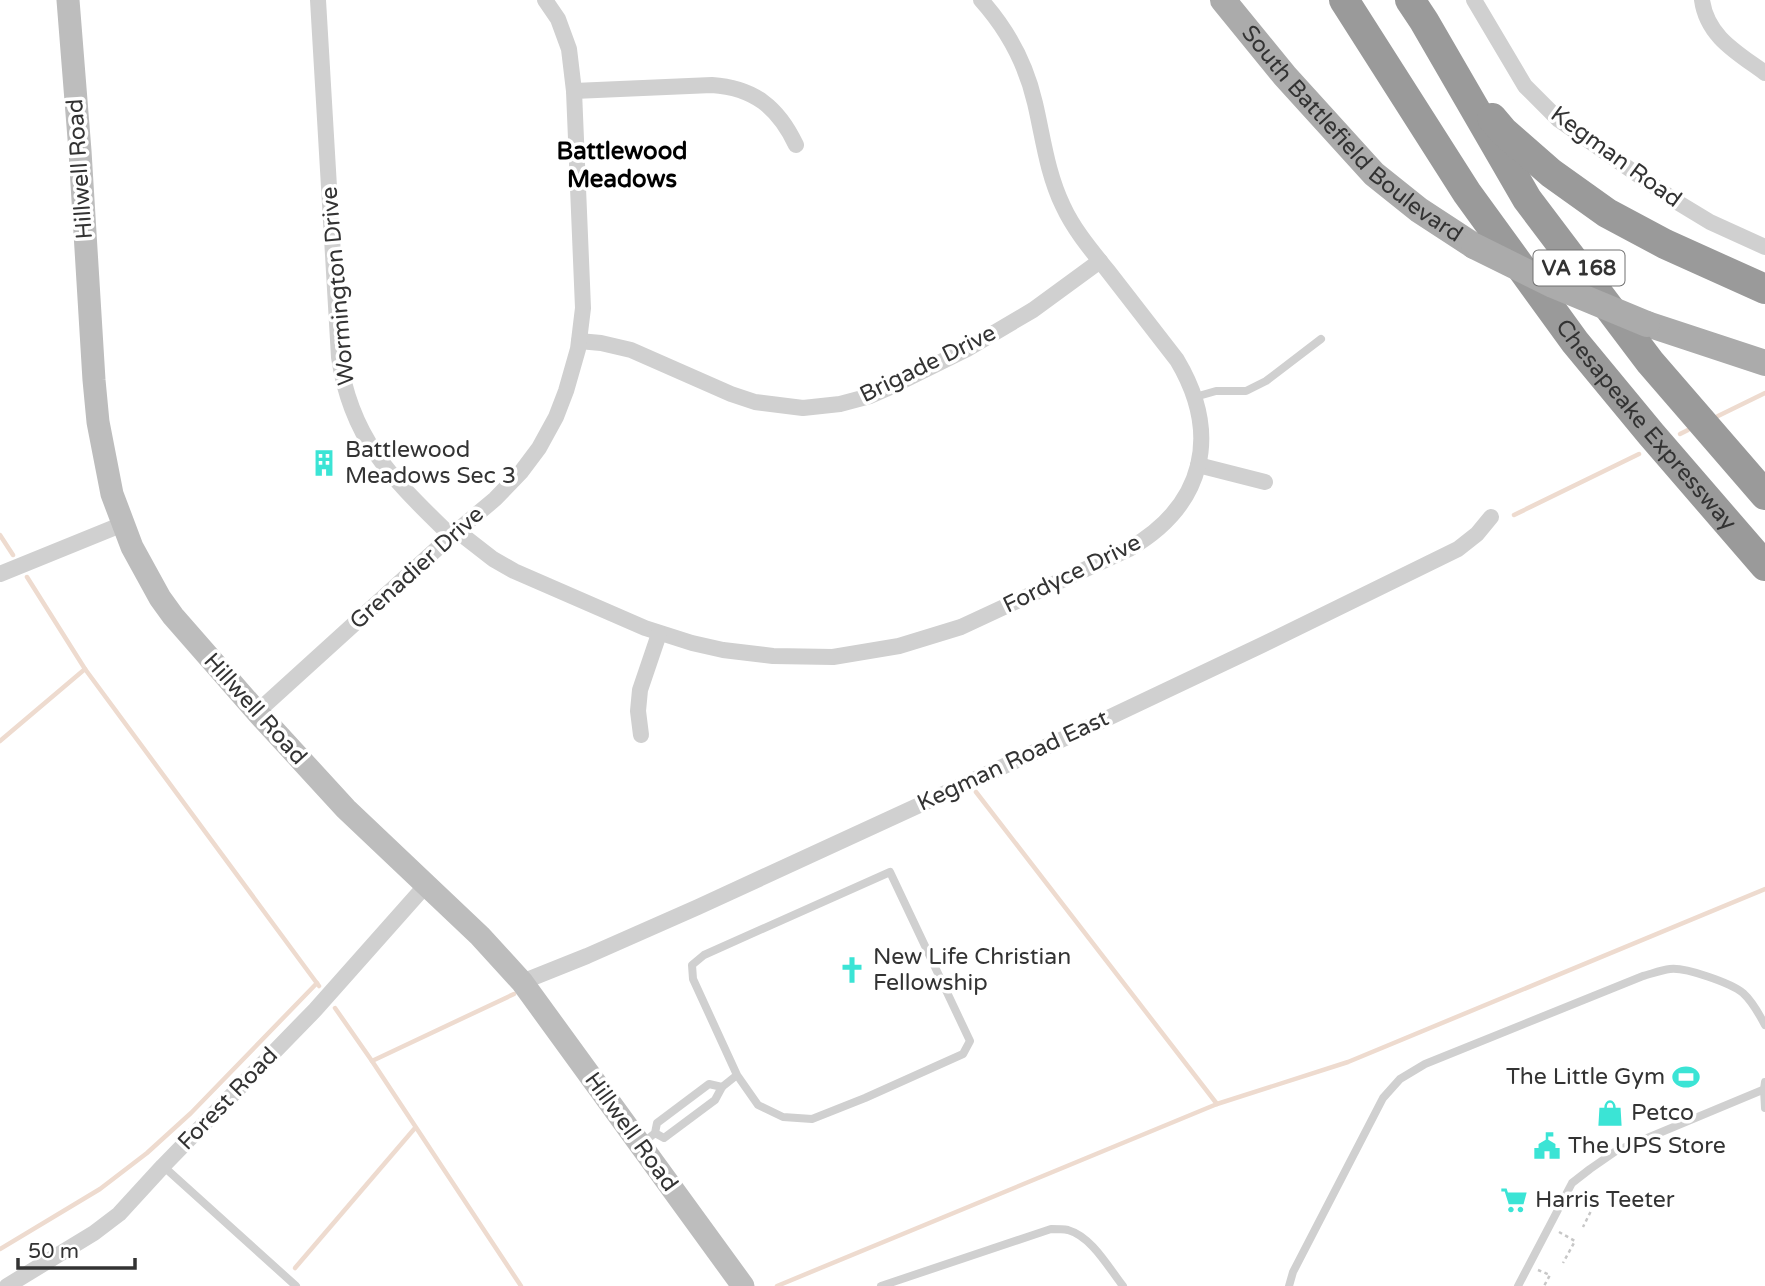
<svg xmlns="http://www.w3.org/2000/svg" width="1765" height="1286" font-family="'Varela Round',sans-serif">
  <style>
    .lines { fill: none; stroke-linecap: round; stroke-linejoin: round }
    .stream { stroke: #eedbcf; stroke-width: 4.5 }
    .path { stroke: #c7c7c7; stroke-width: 2.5; stroke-dasharray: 3.5 3.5; stroke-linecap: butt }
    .lane { stroke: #d0d0d0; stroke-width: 8 }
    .street { stroke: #d0d0d0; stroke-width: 16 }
    .secondary { stroke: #bdbdbd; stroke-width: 23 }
    .primary { stroke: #ababab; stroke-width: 26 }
    .highway { stroke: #9a9a9a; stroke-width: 30 }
    .primary-bridge { stroke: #ababab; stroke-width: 26 }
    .labels { text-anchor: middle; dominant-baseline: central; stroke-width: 7; stroke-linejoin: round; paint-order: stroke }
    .shield { fill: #fff; stroke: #707070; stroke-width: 2 }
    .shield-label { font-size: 21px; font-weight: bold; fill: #333 }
    .street-label { font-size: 23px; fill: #333; stroke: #fff }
    .poi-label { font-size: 23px; fill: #333; stroke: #fff; text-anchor: start }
    .neighbourhood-label { font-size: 24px; font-weight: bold; fill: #000; stroke: #fff }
  </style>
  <rect width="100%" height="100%" fill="#fff"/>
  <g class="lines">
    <g class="stream">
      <path d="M1718,416l47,-23"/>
      <path d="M1680,434l8,-4"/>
      <path d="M1514,515l125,-61"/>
      <path d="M0,535l13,20"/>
      <path d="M27,577l58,92 234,317"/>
      <path d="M0,741l85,-72"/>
      <path d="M976,792l241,312"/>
      <path d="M335,1008l37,53 149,225"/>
      <path d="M372,1061l142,-67"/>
      <path d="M0,1249l100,-60 47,-36 44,-40 126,-130"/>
      <path d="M295,1268l120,-140"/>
      <path d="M777,1286l440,-182 131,-42 417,-173"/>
    </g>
    <g class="path">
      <path d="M1579,1195l16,8 -12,24"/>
      <path d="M1559,1232l16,9 -12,22"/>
      <path d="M1538,1270l12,5 -6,11"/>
    </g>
    <g class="lane">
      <path d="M1195,397l21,-6h30l20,-10 55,-42"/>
      <path d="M1765,1082l-1,7 1,19"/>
      <path d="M722,1087l15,-12 21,30 25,12 29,2 53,-21 98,-44 7,-13 -80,-169 -186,83 -12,10 1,14 44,96"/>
      <path d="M643,1143l12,-10 2,-10 52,-39 13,3 -7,13 -51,38 -9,-5"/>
      <path d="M163,1166l133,120"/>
      <path d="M881,1286l170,-57c5,0 12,0 17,1 24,7 40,37 55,56"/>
      <path d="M1289,1286l4,-14 90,-174 17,-19 25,-15 218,-88c8,-2 18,-6 27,-7 15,-2 61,14 73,24 10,9 16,21 22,32"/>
      <path d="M1518,1286l54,-103 18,-14 26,-18 149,-62"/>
    </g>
    <g class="street">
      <path d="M318,0l21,357c12,84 55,123 112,179"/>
      <path d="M1474,0l51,86 34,34 118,82 33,20 55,25"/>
      <path d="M1702,0c5,37 36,53 63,73"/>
      <path d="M574,91l138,-6c42,3 66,22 84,60"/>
      <path d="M579,341l22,2 30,7 100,44 24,8 48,6 37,-4 30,-8 16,-7 81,-40 66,-39 67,-49"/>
      <path d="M1198,465l67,17"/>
      <path d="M457,531l36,28 21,12 131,57 47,15 31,7 50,6 60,1 66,-11 62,-19 168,-78c76,-44 92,-115 48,-189 -23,-30 -46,-59 -69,-89 -16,-20 -34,-41 -45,-65 -16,-33 -20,-69 -28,-103 -9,-39 -28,-74 -54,-103"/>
      <path d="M0,574l123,-50"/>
      <path d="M257,712l194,-176 44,-37 26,-27 18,-24 17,-31 10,-26 12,-42 5,-41 -9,-217 -5,-42 -11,-30 -13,-19"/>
      <path d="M641,735l-3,-24 2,-21 19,-56"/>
      <path d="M522,982l65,-26 111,-49 391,-180 173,-82 196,-96 19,-15 14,-17"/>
      <path d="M7,1286l87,-53 25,-19 44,-48 152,-156 111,-125"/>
    </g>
    <path class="secondary" d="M68,0l12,151 14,229 4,42 14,72 20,53 28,51 13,18 84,96 89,97 134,127 42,46 221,304"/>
    <g class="primary">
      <path id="s1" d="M1223,0l62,76 89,98 45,36 55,36"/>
      <path d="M1647,324l118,39"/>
    </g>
    <g class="highway">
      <path id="s2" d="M1344,0l123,193 108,149 76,92 114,132"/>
      <path d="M1410,0l14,21 103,178 123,163 115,133"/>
      <path d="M1492,118l11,13 48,42 56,40 58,31 100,45"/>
    </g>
    <path class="primary-bridge" d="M1474,246l79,39 94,39"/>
  </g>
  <defs>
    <symbol id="building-bare" viewBox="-9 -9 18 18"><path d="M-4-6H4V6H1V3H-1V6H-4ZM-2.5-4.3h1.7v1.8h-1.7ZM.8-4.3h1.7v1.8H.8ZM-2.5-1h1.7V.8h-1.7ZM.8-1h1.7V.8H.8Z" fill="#3be4d5" stroke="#fff" stroke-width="2.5" paint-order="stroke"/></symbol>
    <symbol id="church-bare" viewBox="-9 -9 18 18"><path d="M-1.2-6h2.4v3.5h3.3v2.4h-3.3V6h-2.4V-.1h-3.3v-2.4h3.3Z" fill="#3be4d5" stroke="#fff" stroke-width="2.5" paint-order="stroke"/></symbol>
    <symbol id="stadium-bare" viewBox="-9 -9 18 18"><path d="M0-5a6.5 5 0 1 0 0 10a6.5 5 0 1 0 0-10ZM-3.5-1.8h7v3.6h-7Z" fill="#3be4d5" stroke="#fff" stroke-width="2.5" paint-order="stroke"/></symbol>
    <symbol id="shop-bare" viewBox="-9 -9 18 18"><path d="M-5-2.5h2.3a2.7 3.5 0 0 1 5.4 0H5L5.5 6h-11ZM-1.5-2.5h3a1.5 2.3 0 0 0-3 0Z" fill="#3be4d5" stroke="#fff" stroke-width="2.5" paint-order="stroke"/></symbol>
    <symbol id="civic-bare" viewBox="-9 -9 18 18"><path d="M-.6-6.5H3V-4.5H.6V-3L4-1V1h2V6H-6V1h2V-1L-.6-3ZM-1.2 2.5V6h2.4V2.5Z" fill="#3be4d5" stroke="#fff" stroke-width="2.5" paint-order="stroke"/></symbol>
    <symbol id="supermarket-bare" viewBox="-9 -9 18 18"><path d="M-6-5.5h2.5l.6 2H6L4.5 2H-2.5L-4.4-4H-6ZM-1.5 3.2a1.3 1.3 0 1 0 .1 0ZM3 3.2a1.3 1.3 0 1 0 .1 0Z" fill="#3be4d5" stroke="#fff" stroke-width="2.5" paint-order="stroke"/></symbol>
  </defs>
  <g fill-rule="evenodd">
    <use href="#building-bare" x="305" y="444" width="38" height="38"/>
    <use href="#church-bare" x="833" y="951" width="38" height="38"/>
    <use href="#stadium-bare" x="1667" y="1058" width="38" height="38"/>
    <use href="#shop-bare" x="1591" y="1094" width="38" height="38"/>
    <use href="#civic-bare" x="1528" y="1127" width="38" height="38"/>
    <use href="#supermarket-bare" x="1495" y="1181" width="38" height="38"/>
  </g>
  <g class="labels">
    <rect class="shield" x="1533.5" y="250.5" width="91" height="35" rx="5"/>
    <g class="shield-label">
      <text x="1579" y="268">VA 168</text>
    </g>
    <g class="street-label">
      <text stroke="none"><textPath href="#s1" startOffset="187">South Battlefield Boulevard</textPath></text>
      <text transform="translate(1616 157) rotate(36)">Kegman Road</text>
      <text transform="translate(80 169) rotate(-94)">Hillwell Road</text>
      <text transform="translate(338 286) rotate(-95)">Wormington Drive</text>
      <text transform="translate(928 364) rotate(-26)">Brigade Drive</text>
      <text stroke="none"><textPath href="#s2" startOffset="522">Chesapeake Expressway</textPath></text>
      <text transform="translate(417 568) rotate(-42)">Grenadier Drive</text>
      <text transform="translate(1072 574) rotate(-26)">Fordyce Drive</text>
      <text transform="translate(255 709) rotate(48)">Hillwell Road</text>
      <text transform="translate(1013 761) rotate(-25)">Kegman Road East</text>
      <text transform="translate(228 1099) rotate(-46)">Forest Road</text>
      <text transform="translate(631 1132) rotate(54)">Hillwell Road</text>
    </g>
    <g class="poi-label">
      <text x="345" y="450">Battlewood<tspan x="345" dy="26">Meadows Sec 3</tspan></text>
      <text x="873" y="957">New Life Christian<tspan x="873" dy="26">Fellowship</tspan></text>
      <text x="1665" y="1077" text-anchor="end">The Little Gym</text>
      <text x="1631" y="1113">Petco</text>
      <text x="1568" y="1146">The UPS Store</text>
      <text x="1535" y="1200">Harris Teeter</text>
    </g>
    <g class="neighbourhood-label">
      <text x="622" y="151">Battlewood<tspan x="622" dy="28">Meadows</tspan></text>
    </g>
  </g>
  <path d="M18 1258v10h117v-10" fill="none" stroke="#333333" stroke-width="3.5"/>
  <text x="28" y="1258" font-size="21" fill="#333333" stroke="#ffffff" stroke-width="5" paint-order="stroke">50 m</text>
</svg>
